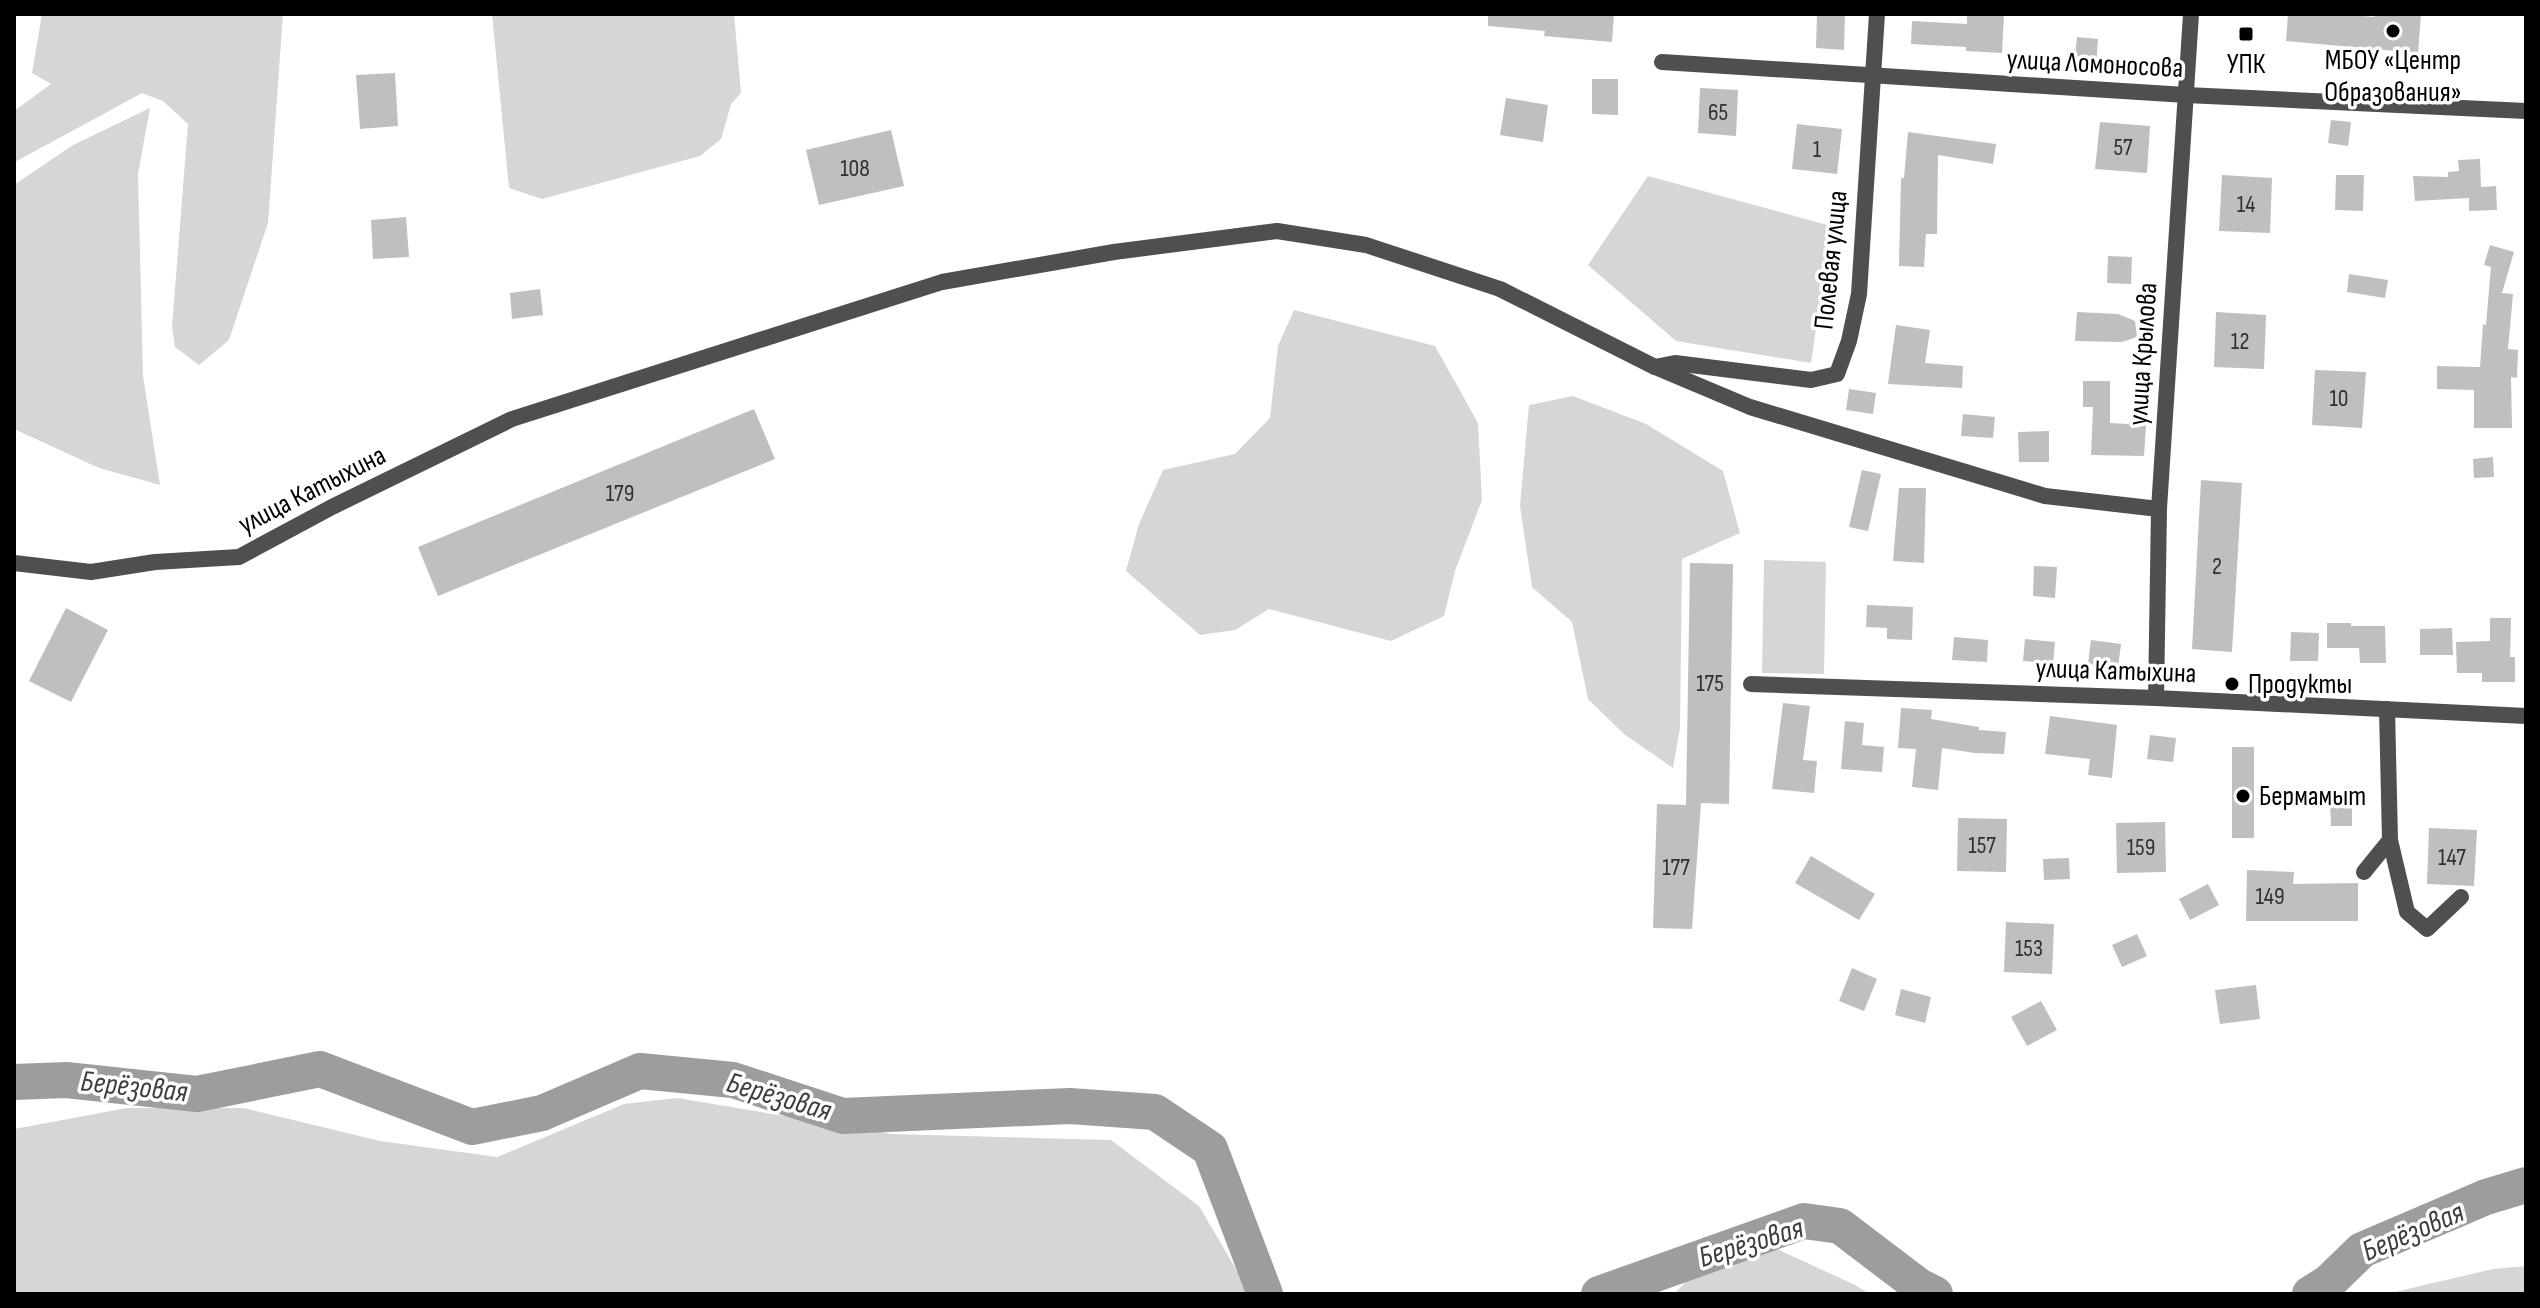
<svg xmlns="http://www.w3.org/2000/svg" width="2540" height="1308" font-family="'Sofia Sans Condensed',sans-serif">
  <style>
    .green { fill: #d6d6d6 }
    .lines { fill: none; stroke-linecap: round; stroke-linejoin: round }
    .river { stroke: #9d9d9d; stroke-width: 36 }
    .building { fill: #bfbfbf }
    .minor { stroke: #4f4f4f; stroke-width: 16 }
    .tertiary { stroke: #4f4f4f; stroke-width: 16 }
    .poi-dot { fill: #000; stroke: #fff; stroke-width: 3 }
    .labels { text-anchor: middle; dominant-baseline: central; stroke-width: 7; stroke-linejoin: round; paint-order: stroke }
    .number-label { font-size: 24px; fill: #303030 }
    .poi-label { font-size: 28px; fill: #000; stroke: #fff }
    .street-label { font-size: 28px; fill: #000; stroke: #fff }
    .water-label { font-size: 30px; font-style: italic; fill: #3e3e3e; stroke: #fff }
  </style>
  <rect width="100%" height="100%" fill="#fff"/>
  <g class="green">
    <path d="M42,14h241l-15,209 -39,117 -30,25 -24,-18 -3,-20 16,-203 -25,-23 -21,-8 -127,69 -1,-51 37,-27 -19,-11z"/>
    <path d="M492,14h242l7,79 -10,11 -10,35 -21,17 -158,43 -33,-11z"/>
    <path d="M150,108l-12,66 5,202 17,109 -61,-17 -85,-39v-244l59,-40z"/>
    <path d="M1648,176l183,50 -20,137 -135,-22 -88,-76z"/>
    <path d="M1294,310l141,36 43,77 4,77 -27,71 -11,45 -53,25 -122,-32 -34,21 -35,5 -74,-64 13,-47 24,-54 72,-16 35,-36 8,-72z"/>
    <path d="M1573,396l73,28 77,47 17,62 -58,26 -2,169 -7,40 -49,-34 -36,-35 -16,-77 -40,-35 -12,-81 9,-101z"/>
    <path d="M1764,560l62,2 -2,112 -62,-1z"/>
    <path d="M677,1098l215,36 219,6 88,66 41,70 7,18h-1233v-165l113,-21h117l136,33 117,16 127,-53z"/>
    <path d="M1777,1249l78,36 15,9h-196l24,-25z"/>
    <path d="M2526,1266v28h-140l107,-25z"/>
  </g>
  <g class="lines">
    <g class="river">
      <path d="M14,1082l52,-2 131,14 123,-25 152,58 70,-14 98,-42 93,9 110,36 227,-10 85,6 55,37 55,145"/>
      <path d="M1599,1294l205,-73 36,5 79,60 16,8"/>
      <path d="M2310,1294l19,-12 33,-32 124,-53 40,-12"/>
    </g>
  </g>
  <g class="building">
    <path d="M1488,14h126l-2,28 -68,-6 1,-5 -57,-5z"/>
    <path d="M1817,14h28l-1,36 -28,-2z"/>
    <path d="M1967,14h37l-2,39 -36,-2v-4l-55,-3 1,-23 55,3z"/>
    <path d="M2288,14h52l34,3 1,-3h46l-3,39 -132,-12z"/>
    <path d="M2077,37l21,2 -2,29 -22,-2z"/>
    <path d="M395,73l3,53 -38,3 -4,-54z"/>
    <path d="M1592,79h26v36l-26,-1z"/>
    <path d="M1700,88l38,2 -2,46 -38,-3z"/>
    <path d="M1506,98l42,7 -5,37 -43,-7z"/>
    <path d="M2331,120l20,2 -3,24 -20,-3z"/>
    <path d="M2100,122l50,4 -3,47 -52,-4z"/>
    <path d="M1797,124l45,5 -5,45 -45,-5z"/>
    <path d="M891,130l13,56 -85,19 -13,-55z"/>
    <path d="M1908,132l88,12 -3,20 -55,-9 -1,79h-11l-2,33 -25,-1 2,-88h3z"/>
    <path d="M2480,159l1,28 15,-1 1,24 -28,1v-13l-54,3 -2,-25 35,1v-5l11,-1 -1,-11z"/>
    <path d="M2222,175l50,3 -2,55 -51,-2z"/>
    <path d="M2336,175h28l-1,36 -28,-1z"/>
    <path d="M406,217l3,40 -36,2 -2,-39z"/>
    <path d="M2490,245l24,7 -12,41 11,1 -5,55 10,1 -1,28 -6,-1 1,51h-38v-38l-37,-1v-23l43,1 3,-43 3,1 5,-58 -7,-2z"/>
    <path d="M2108,256l24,1 -1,27 -24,-1z"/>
    <path d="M2349,274l39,6 -3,18 -38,-6z"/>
    <path d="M540,289l3,26 -31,4 -2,-26z"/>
    <path d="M2077,312l41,2 17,7 2,16 -15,5 -47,-1z"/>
    <path d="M2216,312l50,3 -2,54 -50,-2z"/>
    <path d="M1896,325l34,5 -5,33 38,3 -1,22 -74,-4z"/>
    <path d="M2315,370l51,2 -4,56 -50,-3z"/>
    <path d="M2083,381h27v42l36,2 -2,31 -53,-1 2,-48h-10z"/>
    <path d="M1849,389l27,4 -3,21 -27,-4z"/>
    <path d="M754,409l21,50 -337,137 -20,-49z"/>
    <path d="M1963,414l32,3 -2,21 -32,-2z"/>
    <path d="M2049,431v31h-30l-1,-30z"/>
    <path d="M2493,457l1,20 -20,1 -1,-19z"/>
    <path d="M1862,470l19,4 -13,57 -19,-4z"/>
    <path d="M2201,480l41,3 -10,169 -40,-3z"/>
    <path d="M1899,488h27l-2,75 -31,-2z"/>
    <path d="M1690,563l43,1 -4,240 -28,-1 -9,126 -39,-1 4,-124 29,1z"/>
    <path d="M2034,566l23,1 -2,31 -22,-2z"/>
    <path d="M1867,605l46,2 -1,33 -25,-1v-11l-21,-1z"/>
    <path d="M66,608l42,22 -37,72 -42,-21z"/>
    <path d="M2490,618h21l-1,39h5v25h-33v-9h-25l-1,-31 34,-1z"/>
    <path d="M2327,623h24v3h34l1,37h-26l-1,-15h-32z"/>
    <path d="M2452,628l1,27h-33v-26z"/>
    <path d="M2291,632l28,1 -1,28h-28z"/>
    <path d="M1954,637l34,3 -1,22 -35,-2z"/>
    <path d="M2025,639l30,3 -2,22 -30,-3z"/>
    <path d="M2091,640l30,4 -3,23 -30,-3z"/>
    <path d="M1783,703l27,3 -7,54 14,1 -3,32 -42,-4z"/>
    <path d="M1901,708l31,2 -1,9 48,8v3l27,2 -2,22 -29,-1 -33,-5 -4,42 -26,-3 4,-38 -18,-1z"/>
    <path d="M2050,716l67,9 -5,53 -24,-3 2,-16 -45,-5z"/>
    <path d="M1845,721l19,2 -2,22 22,2 -2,25 -41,-3z"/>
    <path d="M2150,735l26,3 -3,24 -26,-3z"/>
    <rect x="2232" y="747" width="22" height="91"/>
    <path d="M2330,802h22v24h-21z"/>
    <path d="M1958,818l49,1 -1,53 -49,-1z"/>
    <path d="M2165,822l1,50 -49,1 -1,-50z"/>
    <path d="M2429,828l48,2 -3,56 -47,-2z"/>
    <path d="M1811,856l64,38 -16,26 -64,-37z"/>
    <path d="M2069,858l1,21 -26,1 -1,-21z"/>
    <path d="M2247,870l47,2 -1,12 65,-1v38h-112z"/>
    <path d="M2208,884l11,21 -29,15 -11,-21z"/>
    <path d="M2006,922l48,2 -2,50 -48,-2z"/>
    <path d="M2137,934l10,22 -25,11 -10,-22z"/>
    <path d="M1852,968l25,11 -13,32 -25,-10z"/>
    <path d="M2256,985l4,34 -40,5 -5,-34z"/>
    <path d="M1901,989l30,8 -6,26 -30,-8z"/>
    <path d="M2041,1001l16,29 -30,16 -16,-29z"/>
  </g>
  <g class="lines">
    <g class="minor">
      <path d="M1662,62l524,33 340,16"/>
      <path d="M2159,509l32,-495"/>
      <path d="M14,563l77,9 64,-10 84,-5 93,-50 180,-88 430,-137 172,-30 163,-21 89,14 134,44 155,78 20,-4 136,17 26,-6 12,-33 10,-47 18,-280"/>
      <path d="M1751,684l405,14"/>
      <path d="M2390,840l17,72 20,17 34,-32"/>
      <path d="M2364,872l26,-32 -3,-131"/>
    </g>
    <path class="tertiary" d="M1655,367l95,40 295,89 114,13 -3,189 370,18"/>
  </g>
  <g class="poi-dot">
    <circle cx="2393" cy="31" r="8"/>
    <rect x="2238" y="26" width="16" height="16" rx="4"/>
    <circle cx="2232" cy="684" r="8"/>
    <circle cx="2243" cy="796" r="8"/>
  </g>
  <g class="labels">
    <g class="number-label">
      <text x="1718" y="112">65</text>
      <text x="2123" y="147">57</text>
      <text x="1817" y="149">1</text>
      <text x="855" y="168">108</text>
      <text x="2246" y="204">14</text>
      <text x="2240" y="341">12</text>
      <text x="2339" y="398">10</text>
      <text x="620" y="493">179</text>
      <text x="2217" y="566">2</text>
      <text x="1710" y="683">175</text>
      <text x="1982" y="845">157</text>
      <text x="2141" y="847">159</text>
      <text x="2452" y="857">147</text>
      <text x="1676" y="867">177</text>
      <text x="2270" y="896">149</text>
      <text x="2029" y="948">153</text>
    </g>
    <g class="poi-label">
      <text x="2393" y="60">МБОУ «Центр<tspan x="2393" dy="32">Образования»</tspan></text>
      <text x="2246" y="64">УПК</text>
      <text x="2248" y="684" text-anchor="start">Продукты</text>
      <text x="2259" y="796" text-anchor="start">Бермамыт</text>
    </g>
    <g class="street-label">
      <text transform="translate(2095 64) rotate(3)">улица Ломоносова</text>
      <text transform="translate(1831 260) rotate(-84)">Полевая улица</text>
      <text transform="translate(2143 354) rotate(-86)">улица Крылова</text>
      <text transform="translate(312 490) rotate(-27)">улица Катыхина</text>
      <text transform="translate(2116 671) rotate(2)">улица Катыхина</text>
    </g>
    <g class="water-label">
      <text transform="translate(134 1087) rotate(6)">Берёзовая</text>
      <text transform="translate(779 1097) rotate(16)">Берёзовая</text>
      <text transform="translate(2413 1232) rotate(-23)">Берёзовая</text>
      <text transform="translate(1751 1243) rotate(-17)">Берёзовая</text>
    </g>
  </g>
  <rect width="2540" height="1308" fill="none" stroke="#000000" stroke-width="32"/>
</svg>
